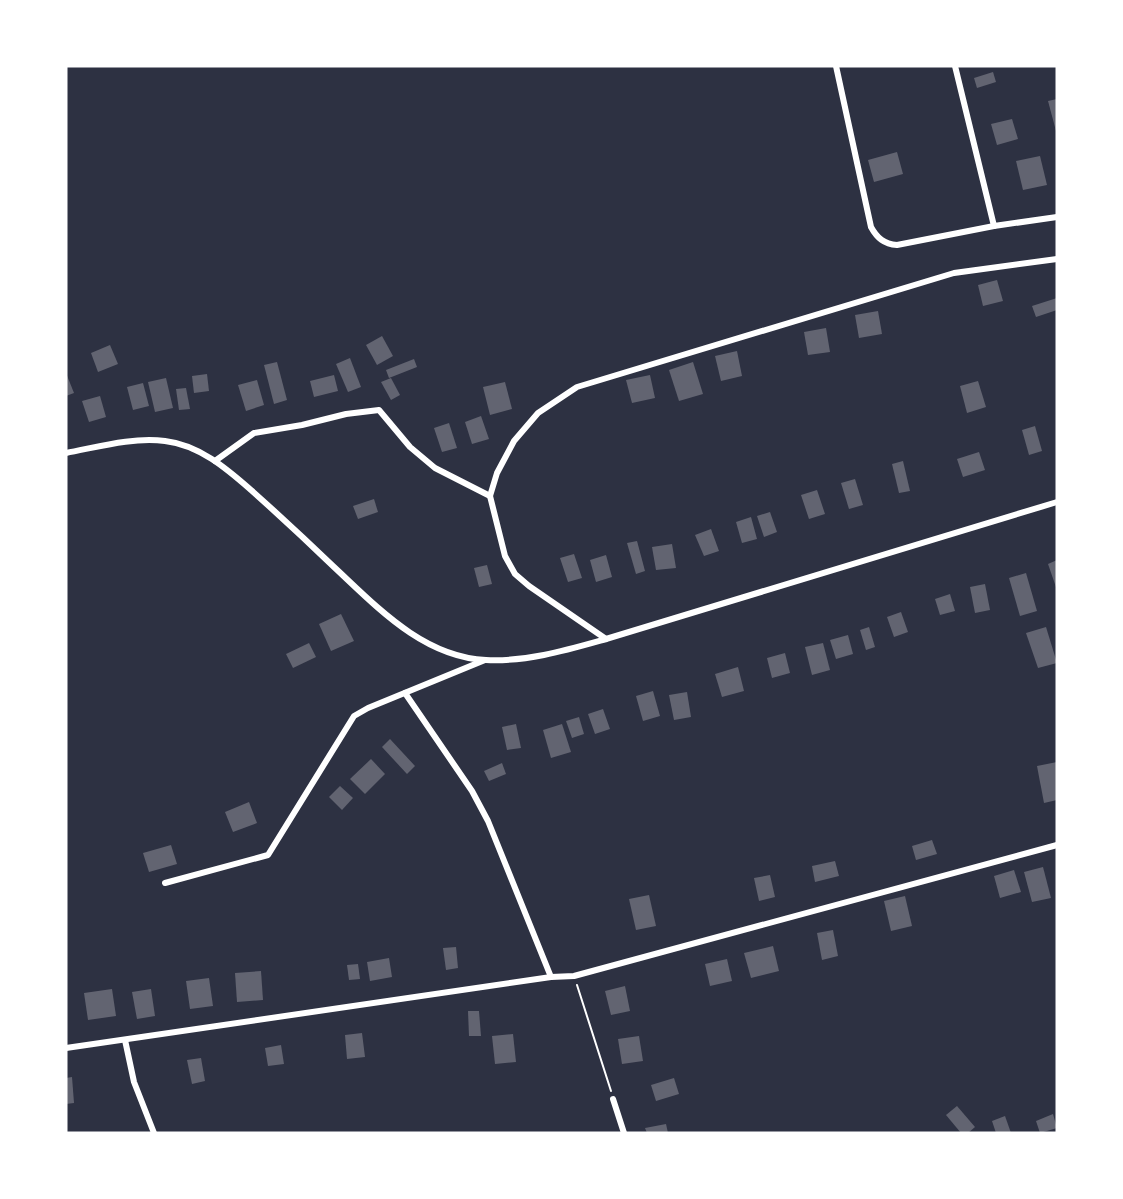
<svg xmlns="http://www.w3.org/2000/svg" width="1123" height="1199" font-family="Barlow,sans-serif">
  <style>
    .building { fill: #626471 }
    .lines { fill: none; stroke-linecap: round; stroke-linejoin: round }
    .path { stroke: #fff; stroke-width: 2 }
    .minor { stroke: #fff; stroke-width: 6 }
  </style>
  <rect width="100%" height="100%" fill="#2d3142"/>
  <g class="building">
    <path d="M993,72l3,10 -19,6 -3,-10z"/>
    <path d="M1057,99v32h-1l-8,-30z"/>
    <path d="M1012,119l6,20 -21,6 -6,-21z"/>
    <path d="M897,152l6,22 -29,8 -6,-22z"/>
    <path d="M1040,156l7,29 -24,5 -7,-29z"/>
    <path d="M997,280l6,21 -20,5 -5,-21z"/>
    <path d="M1057,298v12l-21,7 -4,-11z"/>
    <path d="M878,311l4,23 -23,4 -4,-23z"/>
    <path d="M826,328l4,24 -22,3 -4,-23z"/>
    <path d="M382,336l11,20 -16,9 -11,-20z"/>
    <path d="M110,345l8,19 -20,8 -7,-19z"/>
    <path d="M737,351l5,25 -21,5 -6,-25z"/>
    <path d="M350,358l11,29 -13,5 -12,-28z"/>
    <path d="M414,359l3,8 -28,11 -3,-8z"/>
    <path d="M277,362l10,38 -13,4 -10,-39z"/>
    <path d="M693,362l10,32 -24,7 -10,-31z"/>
    <path d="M66,373l8,20 -8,3z"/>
    <path d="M207,374l2,17 -15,2 -2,-17z"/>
    <path d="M334,375l4,16 -24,6 -4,-16z"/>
    <path d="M650,375l5,23 -23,5 -6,-23z"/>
    <path d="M166,378l7,30 -18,4 -7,-30z"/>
    <path d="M391,378l9,17 -9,5 -10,-18z"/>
    <path d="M257,380l7,25 -18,6 -8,-26z"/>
    <path d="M978,381l8,26 -19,6 -7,-27z"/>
    <path d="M505,382l7,27 -22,6 -7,-28z"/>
    <path d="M143,383l6,23 -16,4 -6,-23z"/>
    <path d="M186,388l4,21 -11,1 -3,-21z"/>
    <path d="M100,396l6,21 -17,5 -7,-21z"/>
    <path d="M481,416l8,23 -17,5 -7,-22z"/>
    <path d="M449,423l8,25 -15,4 -8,-24z"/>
    <path d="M1035,426l7,25 -13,4 -7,-25z"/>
    <path d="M979,452l6,18 -22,7 -6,-18z"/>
    <path d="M903,461l7,30 -11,2 -7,-29z"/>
    <path d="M855,479l8,26 -14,4 -8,-26z"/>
    <path d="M817,490l8,24 -16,5 -8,-24z"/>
    <path d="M374,499l4,13 -20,7 -5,-13z"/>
    <path d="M770,512l7,20 -13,5 -7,-21z"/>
    <path d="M751,517l6,22 -15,4 -6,-21z"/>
    <path d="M711,529l8,22 -15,5 -9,-21z"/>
    <path d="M637,541l8,30 -9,3 -9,-31z"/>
    <path d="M672,544l4,24 -20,2 -4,-23z"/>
    <path d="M574,554l8,24 -14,4 -8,-24z"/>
    <path d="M606,555l6,22 -16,5 -6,-22z"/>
    <path d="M1057,560v30l-9,-26z"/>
    <path d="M487,565l5,19 -13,3 -5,-19z"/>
    <path d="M1026,573l11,38 -17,5 -11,-38z"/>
    <path d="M985,584l5,26 -15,3 -5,-26z"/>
    <path d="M950,594l5,17 -15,4 -5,-16z"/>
    <path d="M901,612l7,20 -14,5 -7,-20z"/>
    <path d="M341,614l13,27 -23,10 -12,-27z"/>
    <path d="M869,627l6,20 -9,3 -6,-20z"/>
    <path d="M1046,627l11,36 -19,5 -12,-35z"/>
    <path d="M848,635l5,19 -17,5 -6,-19z"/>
    <path d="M309,643l7,14 -23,11 -7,-14z"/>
    <path d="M823,643l7,27 -18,5 -7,-28z"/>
    <path d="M785,653l5,20 -18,5 -5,-20z"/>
    <path d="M738,667l6,24 -22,6 -7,-23z"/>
    <path d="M653,691l7,25 -17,5 -7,-25z"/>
    <path d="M687,692l4,25 -17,3 -5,-25z"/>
    <path d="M603,709l7,20 -15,5 -7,-20z"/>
    <path d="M579,717l5,17 -12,4 -6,-17z"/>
    <path d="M516,724l5,24 -14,2 -5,-23z"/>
    <path d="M562,724l9,28 -20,6 -8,-28z"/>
    <path d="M390,739l25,27 -8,8 -25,-27z"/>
    <path d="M371,759l14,15 -20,20 -15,-15z"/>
    <path d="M1057,762v38l-13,3 -7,-37z"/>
    <path d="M502,763l4,11 -17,7 -5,-10z"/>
    <path d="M340,786l13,12 -11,12 -13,-13z"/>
    <path d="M249,802l8,21 -24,9 -8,-20z"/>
    <path d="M932,840l5,14 -21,6 -4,-14z"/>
    <path d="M171,845l6,19 -28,8 -6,-19z"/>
    <path d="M835,861l4,15 -24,6 -3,-16z"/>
    <path d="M1043,867l8,31 -19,4 -8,-30z"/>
    <path d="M1014,870l7,22 -21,6 -6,-22z"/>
    <path d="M770,875l5,22 -16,4 -5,-23z"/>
    <path d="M649,895l7,31 -20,4 -7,-31z"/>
    <path d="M905,896l7,30 -21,5 -7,-30z"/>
    <path d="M833,930l5,26 -16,4 -5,-27z"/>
    <path d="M773,946l6,25 -28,7 -7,-25z"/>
    <path d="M456,947l2,21 -12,2 -3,-22z"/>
    <path d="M389,958l3,19 -22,4 -3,-19z"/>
    <path d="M727,959l5,22 -22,5 -5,-22z"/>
    <path d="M358,964l2,15 -11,1 -2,-15z"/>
    <path d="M261,971l2,29 -26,2 -2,-29z"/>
    <path d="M209,978l4,28 -23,3 -4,-28z"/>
    <path d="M625,986l5,25 -19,4 -6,-24z"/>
    <path d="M112,989l4,27 -28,4 -4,-27z"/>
    <path d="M151,989l4,27 -18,3 -5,-27z"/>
    <path d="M468,1011h11l2,25h-12z"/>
    <path d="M362,1033l3,24 -18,2 -2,-24z"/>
    <path d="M513,1034l3,28 -21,2 -3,-28z"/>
    <path d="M639,1036l4,25 -21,3 -4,-25z"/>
    <path d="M281,1045l3,19 -16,2 -3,-18z"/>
    <path d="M201,1058l4,23 -13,3 -5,-24z"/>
    <path d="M72,1077l2,26 -8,1v-26z"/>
    <path d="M674,1078l5,16 -23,7 -5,-16z"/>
    <path d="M957,1106l18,21 -7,6h-7l-15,-18z"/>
    <path d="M1053,1114l4,14 -17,5 -4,-12z"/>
    <path d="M1005,1116l6,17h-15l-4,-12z"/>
    <path d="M666,1124l2,9h-21l-2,-5z"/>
  </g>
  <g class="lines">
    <path class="path" d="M577,985l34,106"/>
    <g class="minor">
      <path d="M836,66l35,161c6,11 13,17 26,18l97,-19"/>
      <path d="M955,66l39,160 63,-9"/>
      <path d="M66,453c32,-6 66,-16 99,-12 34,4 61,27 86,49 28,25 56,51 83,77 43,40 89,90 152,93 41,2 81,-10 120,-21l451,-137"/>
      <path d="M215,461l39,-28 48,-8 44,-11 33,-4 31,37 25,21 55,28"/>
      <path d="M606,639l-77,-53 -14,-12 -10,-18 -15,-60 7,-23 17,-32 24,-28 39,-26 377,-114 103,-14"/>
      <path d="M405,693l67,98 16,30 63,156"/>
      <path d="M165,883l103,-28 86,-139 14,-8 117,-48"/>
      <path d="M125,1040l9,42 20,51"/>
      <path d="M66,1048l485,-71 23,-1 483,-131"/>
      <path d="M613,1099l11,34"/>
    </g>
  </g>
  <rect width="1123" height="1199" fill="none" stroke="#ffffff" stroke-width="135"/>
</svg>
